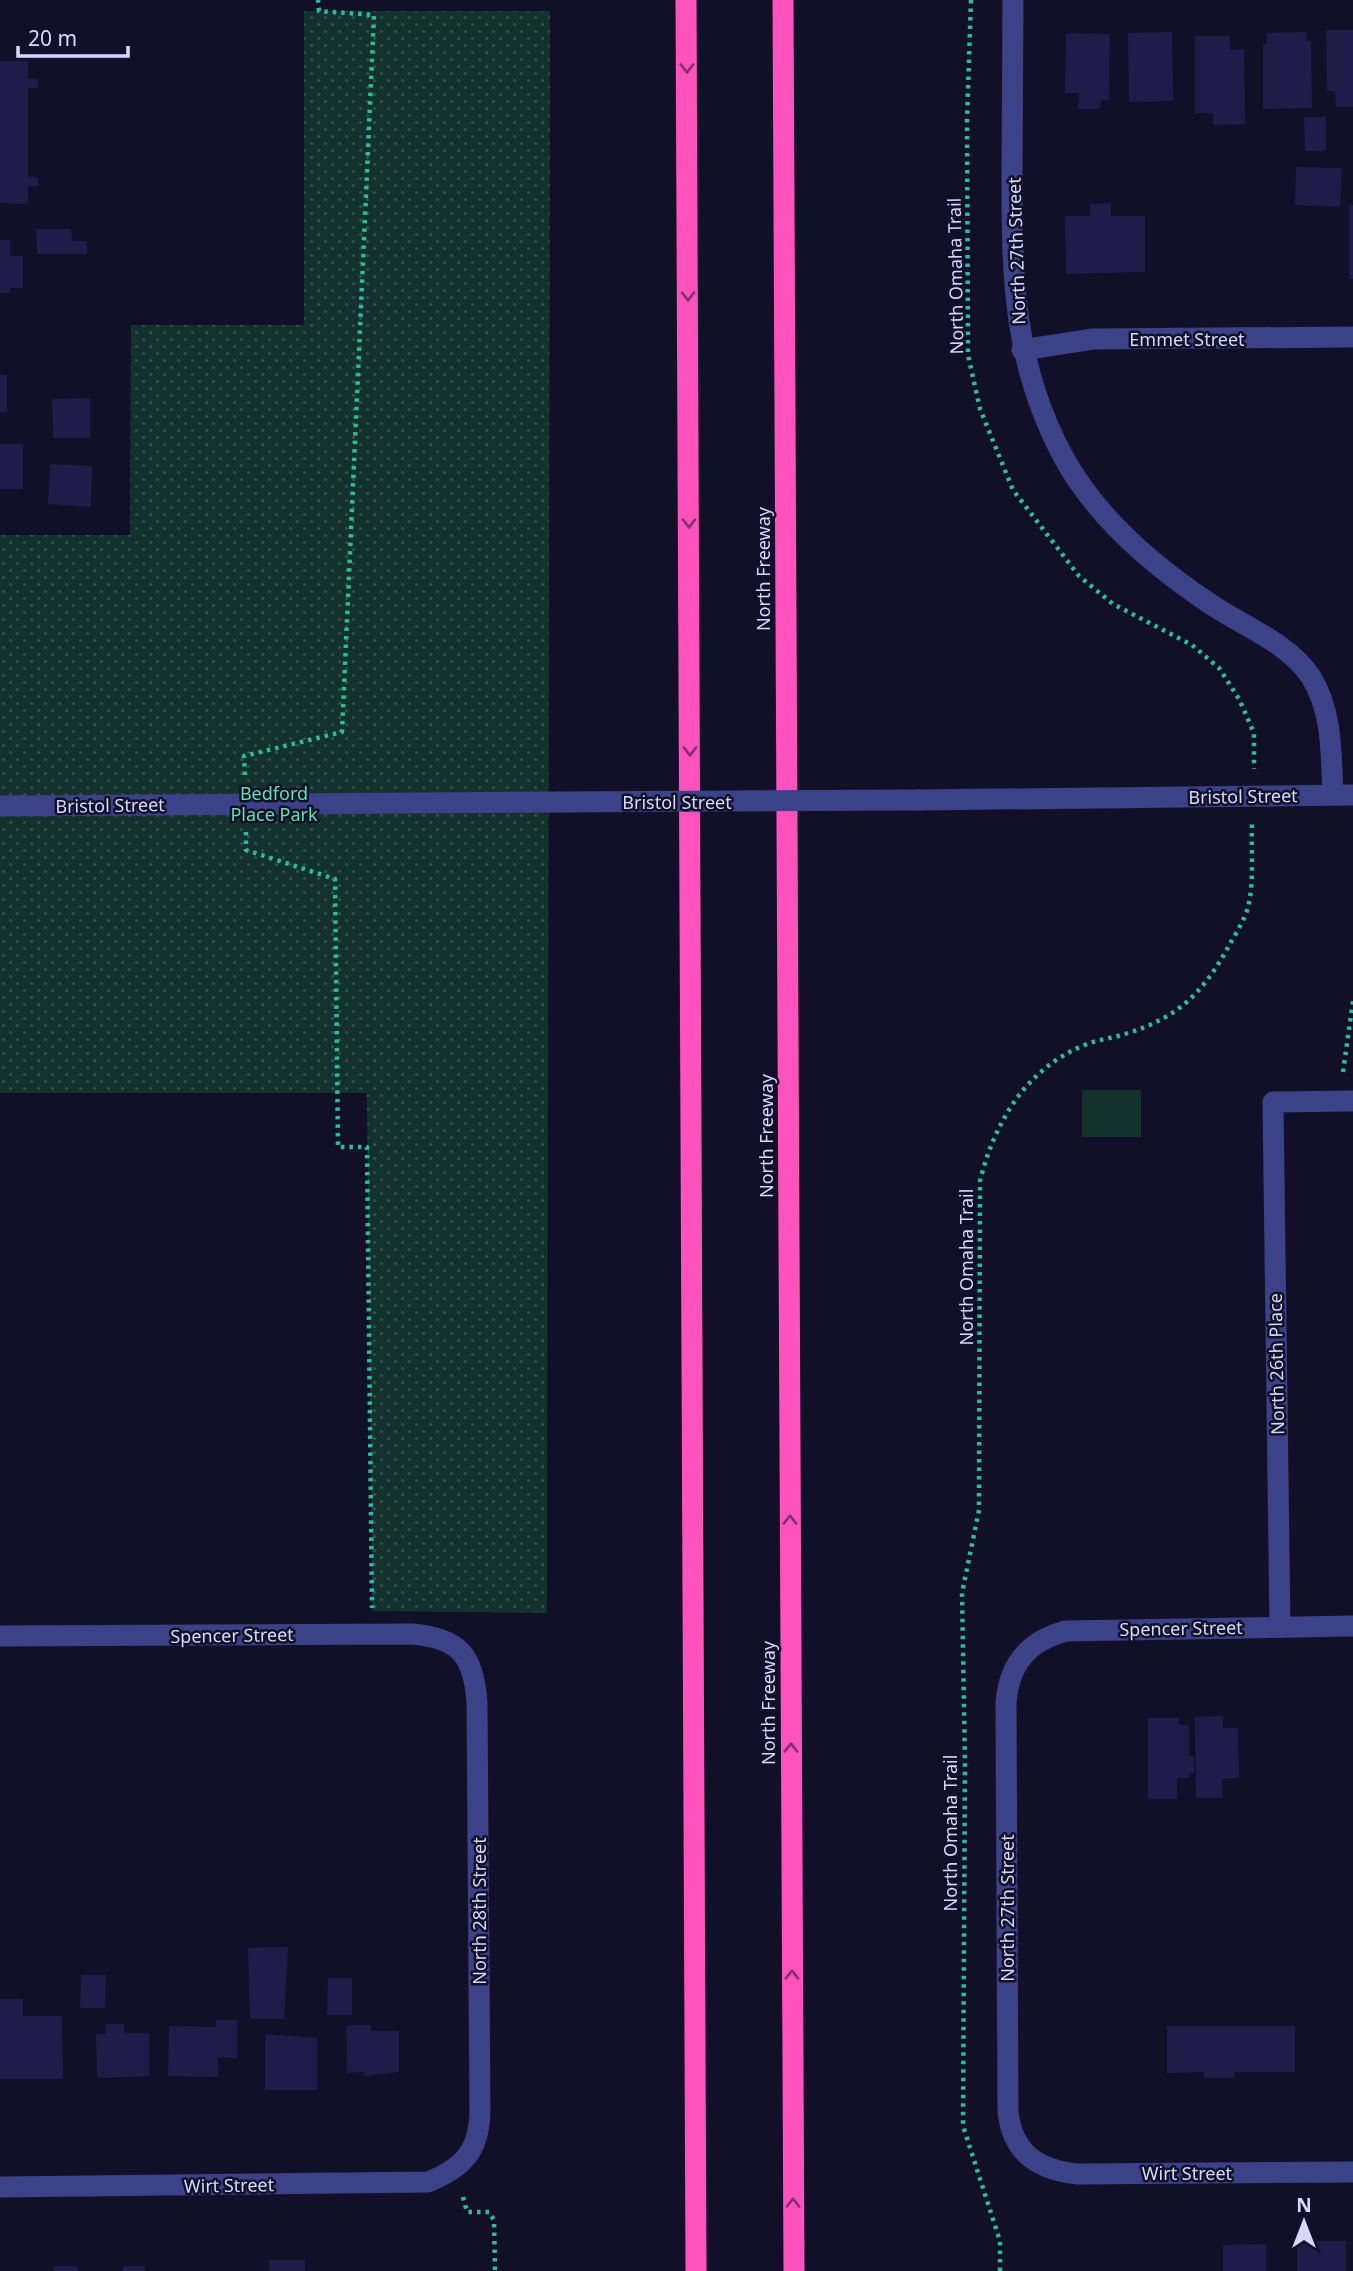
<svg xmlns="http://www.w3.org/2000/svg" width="1353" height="2271" font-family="'Noto Sans',sans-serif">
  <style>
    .park { fill: url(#park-dots) }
    .garden { fill: #13322d }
    .building { fill: #1f1c49 }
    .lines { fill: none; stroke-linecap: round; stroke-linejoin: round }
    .path { stroke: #2fba9f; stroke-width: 4.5; stroke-dasharray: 3.5 5; stroke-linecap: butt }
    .minor { stroke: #3b4287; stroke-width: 21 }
    .highway { stroke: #ff52bc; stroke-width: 21 }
    .minor-bridge { stroke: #3b4287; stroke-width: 21 }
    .oneway { stroke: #883172 }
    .labels { text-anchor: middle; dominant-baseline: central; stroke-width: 5; stroke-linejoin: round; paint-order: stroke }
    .street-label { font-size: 18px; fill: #d7d8ff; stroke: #111028 }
    .park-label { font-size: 18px; fill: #61e1af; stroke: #111028 }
  </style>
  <defs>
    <pattern id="park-dots" width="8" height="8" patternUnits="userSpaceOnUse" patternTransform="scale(1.75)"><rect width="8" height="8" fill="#13322d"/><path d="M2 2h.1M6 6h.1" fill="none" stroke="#354f4c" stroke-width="1.8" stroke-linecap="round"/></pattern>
  </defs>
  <rect width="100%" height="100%" fill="#111028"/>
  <path class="park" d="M304,11h246l-3,1602 -175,-2 -5,-518h-367v-558h130l1,-210h173z"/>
  <rect class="garden" x="1082" y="1090" width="59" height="47"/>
  <g class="building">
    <path d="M1326,30h27v77h-17l-1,-16h-8z"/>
    <path d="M1172,32l1,69 -44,1 -1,-69z"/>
    <path d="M1306,32l1,9h4l1,67 -49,1v-65h4l-1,-11z"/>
    <path d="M1066,33l44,1 -1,66h-8l-1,9h-22l1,-16h-14z"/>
    <path d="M1195,36h35v14l14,-1 1,75 -32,1v-12h-18z"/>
    <path d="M0,61h28v18h10v9h-10v89h10v9h-10v18l-28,-1z"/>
    <path d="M1304,117h22v34h-21z"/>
    <path d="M1296,167l46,1 -2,39 -45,-2z"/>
    <path d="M1111,203v13h34v56l-79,2 -1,-58h25v-12z"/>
    <rect x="1349" y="205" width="4" height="74"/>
    <path d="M36,229h35l1,12h15v13h-50z"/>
    <path d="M0,240h10v16h13v32h-13v5h-10z"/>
    <rect x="0" y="375" width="7" height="37"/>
    <path d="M90,398v40h-37l-1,-39z"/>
    <rect x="0" y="444" width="23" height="45"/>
    <path d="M50,464l42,2 -1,41 -43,-3z"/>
    <path d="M1223,1716v12h15l1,50 -17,1 1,19h-27l-1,-81z"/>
    <path d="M1148,1718h31v7h10v31h5v17h-5v5h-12v21h-29z"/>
    <path d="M288,1947l-4,72h-34l-2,-71z"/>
    <path d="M81,1975h25l-1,33h-25z"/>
    <path d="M328,1978h24v37h-25z"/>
    <path d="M0,1999h23v17h39l1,63h-63z"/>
    <path d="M216,2020h21v38l-19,-1v20l-50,-1 1,-50 47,1z"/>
    <path d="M105,2024h19v9h25v43l-52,2 -1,-44h10z"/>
    <path d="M346,2025h25v6h28v41l-35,4v-4l-17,1z"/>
    <path d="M1167,2026h128v46h-61v6h-30v-6l-37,1z"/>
    <path d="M265,2034l52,4v52h-52z"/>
    <rect x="1297" y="2241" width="49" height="30"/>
    <path d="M1266,2244v27h-43v-26z"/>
    <rect x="269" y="2260" width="36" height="11"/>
    <rect x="54" y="2266" width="24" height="5"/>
    <rect x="123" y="2266" width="22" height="5"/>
  </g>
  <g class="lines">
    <g class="path">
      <path d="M971,0l-4,120 1,235 12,54 33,81 66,86 34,28 79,41 27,23 20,31 15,34v36"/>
      <path d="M245,775l-1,-19 98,-24 32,-717 -55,-4 -1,-11"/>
      <path d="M246,832v18l89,29 3,268h29l5,461"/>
      <path d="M1343,1072l10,-71"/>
      <path d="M463,2197l4,15h22l5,8 1,51"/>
      <path d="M1000,2271v-30l-37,-115 2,-364 -3,-169 17,-83 1,-329c15,-60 46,-113 107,-137 13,-5 27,-6 41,-11 48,-15 73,-38 98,-82 8,-15 20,-32 23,-48 5,-25 2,-55 3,-80"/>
    </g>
    <g class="minor">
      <path d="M1013,0c0,58 -1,117 -1,175 0,103 1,189 52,283 33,60 88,107 145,145 33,23 79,39 102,74 22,35 20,79 22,118"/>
      <path d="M1022,350l71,-11 260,-2"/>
      <path d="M919,800l434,-5"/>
      <path d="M0,806l557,-4"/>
      <path d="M1353,1626l-287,5c-38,10 -57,33 -60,72l2,408c4,42 30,59 70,63l275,-2"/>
      <path d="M1280,1627l-7,-525 80,-1"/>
      <path d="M0,1636l412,-2c47,4 62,21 65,69l3,409c-1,39 -17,56 -52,70l-428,5"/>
    </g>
    <g class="highway">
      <path d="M686,0l10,2271"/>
      <path d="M783,0l11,2271"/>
    </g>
    <path class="minor-bridge" d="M557,802l362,-2"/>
  </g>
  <defs><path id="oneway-chevron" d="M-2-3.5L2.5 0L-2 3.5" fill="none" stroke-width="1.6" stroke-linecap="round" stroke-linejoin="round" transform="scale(1.75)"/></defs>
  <g class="oneway">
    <use href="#oneway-chevron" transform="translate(687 68) rotate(90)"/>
    <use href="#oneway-chevron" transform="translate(688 296) rotate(90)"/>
    <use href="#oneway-chevron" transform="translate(689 523) rotate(90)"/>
    <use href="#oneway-chevron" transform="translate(690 751) rotate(90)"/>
    <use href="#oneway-chevron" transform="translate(790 1520) rotate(-90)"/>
    <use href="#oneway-chevron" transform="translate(791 1748) rotate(-90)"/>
    <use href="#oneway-chevron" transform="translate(792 1975) rotate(-90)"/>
    <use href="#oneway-chevron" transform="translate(793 2203) rotate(-90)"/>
  </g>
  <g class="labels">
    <g class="street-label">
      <text transform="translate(1016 251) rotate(-92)">North 27th Street</text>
      <text transform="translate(955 276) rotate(-91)">North Omaha Trail</text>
      <text x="1187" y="339">Emmet Street</text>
      <text transform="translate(763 569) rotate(-90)">North Freeway</text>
      <text transform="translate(1243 796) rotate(-1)">Bristol Street</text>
      <text x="677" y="802">Bristol Street</text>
      <text transform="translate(110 805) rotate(-1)">Bristol Street</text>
      <text transform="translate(766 1136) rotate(-90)">North Freeway</text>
      <text transform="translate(966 1267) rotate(-90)">North Omaha Trail</text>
      <text transform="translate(1276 1364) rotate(-91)">North 26th Place</text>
      <text transform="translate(1181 1628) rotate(-1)">Spencer Street</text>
      <text transform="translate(232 1635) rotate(-1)">Spencer Street</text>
      <text transform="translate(768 1703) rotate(-90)">North Freeway</text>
      <text transform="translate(950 1833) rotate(-90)">North Omaha Trail</text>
      <text transform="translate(1007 1908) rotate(-90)">North 27th Street</text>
      <text transform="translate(479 1911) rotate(-90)">North 28th Street</text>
      <text x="1187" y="2173">Wirt Street</text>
      <text transform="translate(229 2185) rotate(-1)">Wirt Street</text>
    </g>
    <g class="park-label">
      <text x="274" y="793">Bedford<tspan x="274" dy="21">Place Park</tspan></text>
    </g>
  </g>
  <g transform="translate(1304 2222)" stroke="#111028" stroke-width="5" paint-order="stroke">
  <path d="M0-5L12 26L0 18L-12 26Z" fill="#d7d8ff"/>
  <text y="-10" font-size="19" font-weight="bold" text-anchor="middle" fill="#d7d8ff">N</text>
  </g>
  <path d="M18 46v10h110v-10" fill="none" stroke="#d7d8ff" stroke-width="3.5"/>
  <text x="28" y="46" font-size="21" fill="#d7d8ff" stroke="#111028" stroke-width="5" paint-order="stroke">20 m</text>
</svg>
